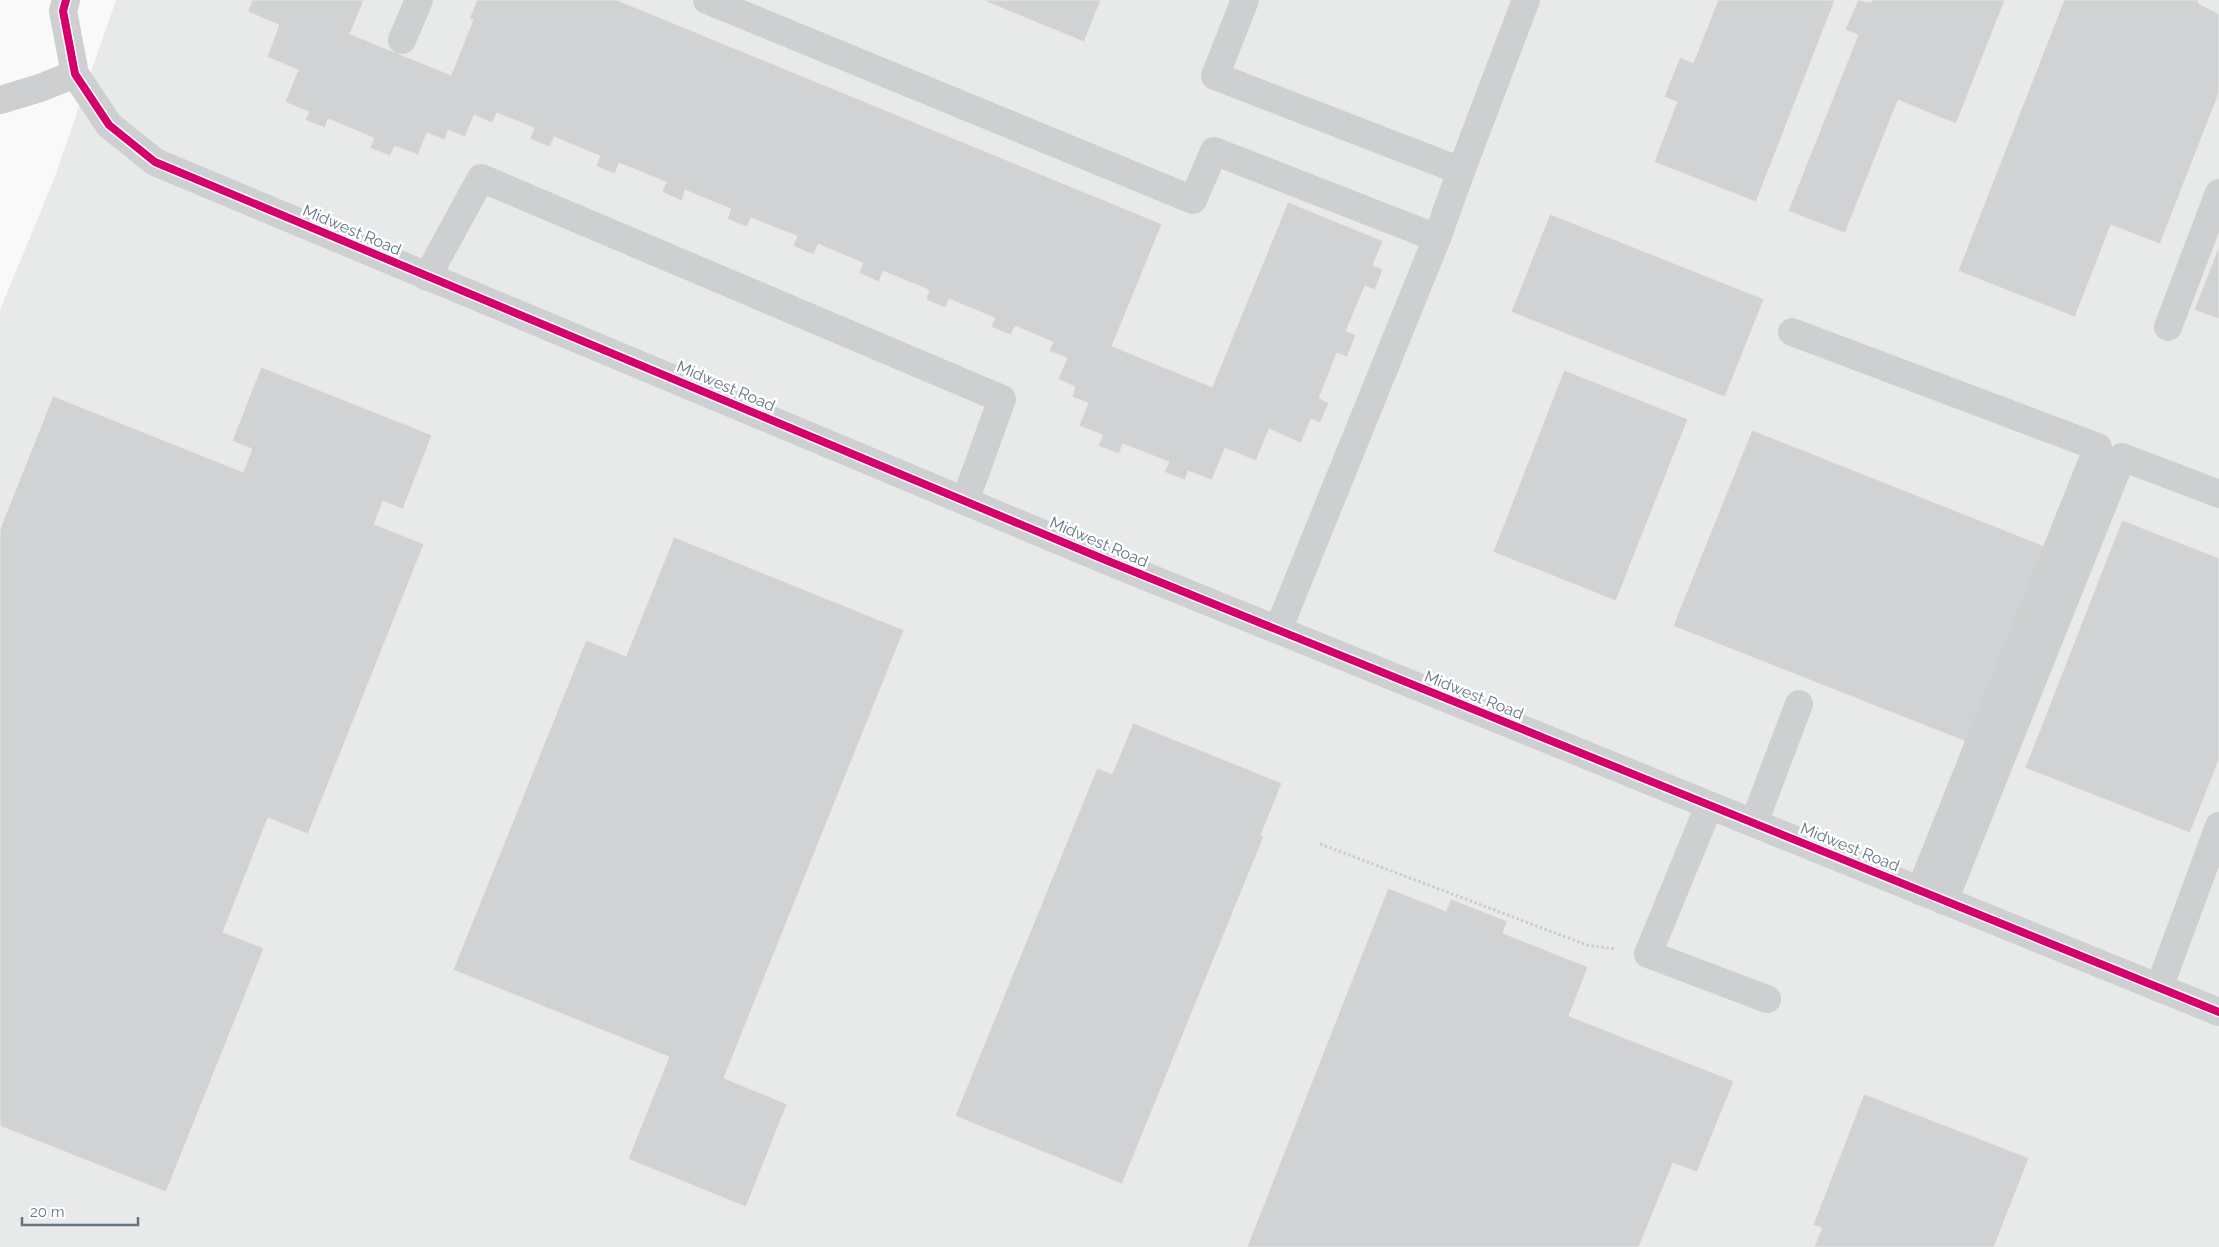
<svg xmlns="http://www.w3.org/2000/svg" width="2219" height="1247" font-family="Raleway,sans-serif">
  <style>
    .built { fill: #e8e9e9 }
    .building { fill: #d0d2d3; stroke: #e8e8e8 }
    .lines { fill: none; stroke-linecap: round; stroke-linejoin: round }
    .path { stroke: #cbcccd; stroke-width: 3; stroke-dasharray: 2.5 2.5; stroke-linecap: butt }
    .minor { stroke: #cecfd0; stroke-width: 28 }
    .cycleway-casing { stroke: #fff; stroke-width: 11 }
    .cycleway { stroke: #d6006c; stroke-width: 8 }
    .labels { text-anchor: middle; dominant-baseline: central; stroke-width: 5; stroke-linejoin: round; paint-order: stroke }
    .street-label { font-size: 16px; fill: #657683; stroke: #fff }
  </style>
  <rect width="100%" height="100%" fill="#f9f9f9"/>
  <path class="built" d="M116,0h2103v1247h-2219v-937l54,-131z"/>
  <g class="building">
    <path d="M252,0h112l-14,34 101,41 22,-55 -4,-1 8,-19h140l545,224 -50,122 100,41 76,-185 95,39 -10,24 10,4 -8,21 -10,-4 -19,45 10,4 -9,22 -10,-4 -18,45 10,5 -9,20 -9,-4 -10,24 -32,-14 -13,32 -31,-13 -13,32 -24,-9 -3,9 -21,-8 5,-10 -46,-18 -4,10 -21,-8 5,-11 -24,-9 9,-23 -16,-6 3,-10 -17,-8 9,-21 -18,-7 4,-9 -38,-16 -4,9 -20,-8 4,-9 -46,-19 -3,9 -20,-8 3,-10 -46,-19 -4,11 -20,-9 4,-10 -45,-19 -4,11 -21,-9 4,-10 -46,-18 -4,9 -20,-8 4,-10 -46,-19 -3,11 -20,-9 4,-10 -47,-19 -4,11 -19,-8 4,-10 -46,-19 -4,10 -20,-8 4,-11 -37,-15 -5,10 -18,-8 -9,22 -17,-7 -3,10 -18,-7 -9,22 -23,-9 -5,10 -20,-8 4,-10 -46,-19 -3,9 -20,-8 4,-8 -24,-10 13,-32 -31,-13 12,-32 -31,-13z"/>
    <path d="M982,0h119l-17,42z"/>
    <path d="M1718,0h117l-79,202 -102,-40 23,-60 -13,-5 16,-40 13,6z"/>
    <path d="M1858,0l13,2 1,-2h133l-49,124 -58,-24 -53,133 -57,-22 70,-176 -13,-5z"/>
    <path d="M2064,0h135l-1,3 21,11v79l-59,151 -49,-19 -36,92 -117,-46z"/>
    <path d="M1550,214l214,85 -39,98 -214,-85z"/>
    <path d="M2219,246v73l-25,-9z"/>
    <path d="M261,367l171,68 -29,74 -20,-8 -9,23 50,20 -116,290 -40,-16 -45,114 41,16 -98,244 -166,-66v-597l53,-133 190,76 9,-23 -20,-8z"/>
    <path d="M1564,370l124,49 -72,182 -123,-49z"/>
    <path d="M1752,430l295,117 -78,196 -296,-117z"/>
    <path d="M2122,520l97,38v202l-29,73 -165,-65z"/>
    <path d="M674,537l230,93 -180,448 63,26 -41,103 -118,-48 41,-102 -216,-87 133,-330 40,16z"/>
    <path d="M1133,723l149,60 -21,52 3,1 -142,348 -167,-68 142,-348 15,6z"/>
    <path d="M1388,888l58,23 5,-12 56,22 -4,12 85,34 -19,49 165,65 -37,91 -24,-9 -34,84h-392z"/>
    <path d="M1864,1094l165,64 -35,89h-180l8,-19 -9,-3z"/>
  </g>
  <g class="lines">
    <path class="path" d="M1320,844l267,101 28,4"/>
    <g class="minor">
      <path d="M66,0l-3,11 12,63 34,51 46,37 953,399 1111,451"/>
      <path d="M707,0l486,200 21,-49 223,87 -159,392"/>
      <path d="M1245,0l-30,76 246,95 65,-171"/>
      <path d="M402,40l17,-40"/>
      <path d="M0,100l40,-12 35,-14"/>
      <path d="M1437,238l24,-67"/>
      <path d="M427,277l54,-99 521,221 -37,102"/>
      <path d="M2168,327l51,-134"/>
      <path d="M1792,332l306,115 -178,444"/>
      <path d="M1709,806l-61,148 119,45"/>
      <path d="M1754,823l45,-119"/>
      <path d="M1944,901l178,-444 97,37"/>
      <path d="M2159,988l60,-162"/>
    </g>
    <defs>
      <path id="cycleway" d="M66,0l-3,11 12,63 34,51 46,37 953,399 1111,451"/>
    </defs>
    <use href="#cycleway" class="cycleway-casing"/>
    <use href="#cycleway" class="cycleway"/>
  </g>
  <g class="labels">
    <g class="street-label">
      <text transform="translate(352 230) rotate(23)">Midwest Road</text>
      <text transform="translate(726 386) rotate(23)">Midwest Road</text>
      <text transform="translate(1099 542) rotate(23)">Midwest Road</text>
      <text transform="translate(1474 695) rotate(22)">Midwest Road</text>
      <text transform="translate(1850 847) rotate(22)">Midwest Road</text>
    </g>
  </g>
  <path d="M22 1217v8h116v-8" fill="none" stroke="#657683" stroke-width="2.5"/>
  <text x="30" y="1217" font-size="15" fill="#657683" stroke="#ffffff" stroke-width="4" paint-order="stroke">20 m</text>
</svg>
